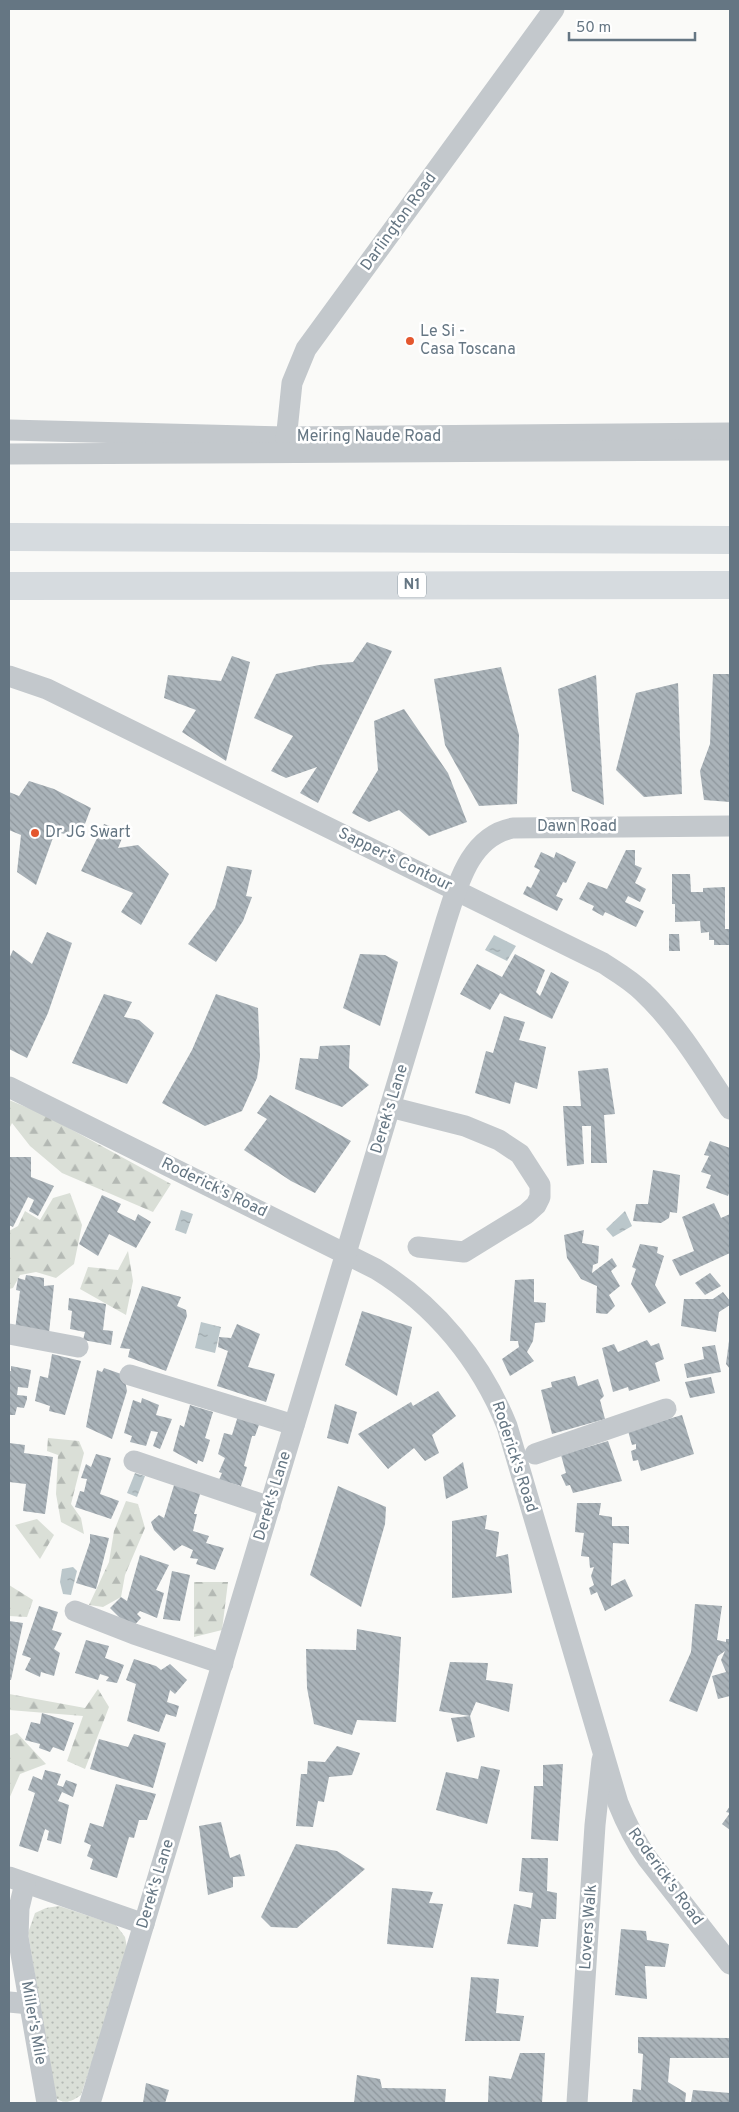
<svg xmlns="http://www.w3.org/2000/svg" width="739" height="2112" font-family="Overpass,sans-serif">
  <style>
    .forest { fill: url(#forest-firs) }
    .park { fill: url(#park-dots) }
    .water { fill: url(#water-ripples) }
    .building { fill: url(#building-back-hatch) }
    .lines { fill: none; stroke-linecap: round; stroke-linejoin: round }
    .minor { stroke: #c3c8cc; stroke-width: 21 }
    .highway { stroke: #d6dbdf; stroke-width: 28 }
    .poi-dot { fill: #e4572e; stroke: #fff; stroke-width: 2 }
    .labels { text-anchor: middle; dominant-baseline: central; stroke-width: 5; stroke-linejoin: round; paint-order: stroke }
    .shield { fill: #fff; stroke: #939fa8; stroke-width: 1 }
    .shield-label { font-size: 15px; font-weight: bold; fill: #657683 }
    .street-label { font-size: 16px; fill: #657683; stroke: #fff }
    .poi-label { font-size: 16px; fill: #657683; stroke: #fff; text-anchor: start }
  </style>
  <defs>
    <pattern id="forest-firs" width="22" height="20" patternUnits="userSpaceOnUse" patternTransform="scale(1.25)"><rect width="22" height="20" fill="#dadfd7"/><path d="M5 1l3.5 6h-7zM16 11l3.5 6h-7z" fill="#b4b9b4"/></pattern>
    <pattern id="park-dots" width="8" height="8" patternUnits="userSpaceOnUse" patternTransform="scale(1.25)"><rect width="8" height="8" fill="#dadfd7"/><path d="M2 2h.1M6 6h.1" fill="none" stroke="#b4b9b4" stroke-width="1.8" stroke-linecap="round"/></pattern>
    <pattern id="water-ripples" width="26" height="14" patternUnits="userSpaceOnUse" patternTransform="scale(1.25)"><rect width="26" height="14" fill="#bbc7cb"/><path d="M2 4q2-2 4 0t4 0M15 11q2-2 4 0t4 0" fill="none" stroke="#9ca6aa"/></pattern>
    <pattern id="building-back-hatch" width="6" height="6" patternUnits="userSpaceOnUse" patternTransform="scale(1.25)"><rect width="6" height="6" fill="#aab3b9"/><path d="M-1 5l2 2M0 0l6 6M5-1l2 2" fill="none" stroke="#8e969c"/></pattern>
  </defs>
  <rect width="100%" height="100%" fill="#fafaf8"/>
  <g class="forest">
    <path d="M9,1100l34,14 128,70 -18,28 -91,-39 -32,-27 -18,-23 -3,6z"/>
    <path d="M70,1193l12,32 -8,39 -18,14 -20,-6 -16,3 -7,13 -4,1v-58l9,-5 7,-15 15,9 13,-22z"/>
    <path d="M128,1251l5,30 -7,34 -46,-26 8,-22 30,3z"/>
    <path d="M48,1438l31,3 5,12 -13,51 10,14 3,16 -23,-12 -5,-28 2,-39 -11,-4z"/>
    <path d="M126,1501l12,3 7,24 -20,47 -4,22 -18,10 -14,-2 20,-43 5,-31z"/>
    <path d="M37,1519l17,16 -14,24 -25,-34z"/>
    <path d="M194,1582h34l-6,48 -28,7z"/>
    <path d="M9,1585l24,15 -6,17 -18,-1z"/>
    <path d="M98,1689l11,18 -24,62 -18,-8 16,-45 -74,-6v-16l76,14z"/>
    <path d="M17,1733l29,31 -26,10 -11,25v-63z"/>
  </g>
  <path class="park" d="M59,1906l57,19 9,12 3,16 -47,142c-10,7 -17,10 -26,2l-27,-164 7,-20 11,-5z"/>
  <g class="water">
    <path d="M494,935l22,11 -9,15 -22,-11z"/>
    <path d="M181,1210l12,4 -7,20 -11,-4z"/>
    <path d="M625,1211l7,15 -19,11 -7,-8z"/>
    <path d="M201,1322l20,5 -6,26 -20,-5z"/>
    <path d="M135,1473l10,3 -8,21 -10,-4z"/>
    <path d="M73,1567l4,4 -6,24 -8,-1 -3,-12 2,-13z"/>
  </g>
  <g class="building">
    <path d="M367,642l25,9 -74,152 -18,-10 17,-26 -31,11 -15,-7 22,-35 -39,-18 22,-44 43,-9 34,-3z"/>
    <path d="M232,656l18,6 -24,99 -44,-29 14,-22 -32,-12 4,-23 53,6z"/>
    <path d="M501,667l18,68 -2,69 -38,2 -34,-61 -11,-66z"/>
    <path d="M713,674h17v128l-26,-2 -4,-29 10,-27z"/>
    <path d="M596,675l8,130 -32,-14 -14,-102z"/>
    <path d="M678,683l4,111 -38,3 -28,-27 20,-77z"/>
    <path d="M404,709l44,64 19,49 -38,14 -30,-26 -30,12 -17,-9 26,-43 -4,-49z"/>
    <path d="M29,781l25,8 37,19 -11,29 -25,-5 -19,53 -19,-13 4,-37 -12,-5v-38l10,4z"/>
    <path d="M104,824l21,7 -7,17 20,-3 31,29 -28,51 -20,-13 12,-19 -52,-22z"/>
    <path d="M626,850h9v15l7,3 -7,15 11,6 -6,13 -12,-6 -3,6 19,9 -8,16 -31,-15 -2,4 -11,-6 2,-4 -15,-7 9,-17 19,7z"/>
    <path d="M541,852l13,6 2,-6 20,10 -10,21 -3,-1 -7,14 7,3 -6,12 -34,-17 4,-8 4,2 9,-18 -6,-3z"/>
    <path d="M227,866l25,4 -6,26 6,1 -9,24 -27,41 -28,-18 27,-36z"/>
    <path d="M672,874h18l1,18h12v-4l22,-1v42h5v16h-16v-5h-5v-8l-8,1 -1,-12 -25,1v-18h-3z"/>
    <path d="M47,932l25,11 -24,70 -21,45 -18,-9v-90l4,-9 19,14z"/>
    <path d="M669,934h10l1,17h-11z"/>
    <path d="M360,954l25,1 13,7 -18,64 -37,-18z"/>
    <path d="M515,954l30,16 -9,22 4,4 11,-24 18,10 -17,37 -52,-26 -10,17 -30,-16 17,-30 25,13z"/>
    <path d="M104,994l28,8 -8,15 15,3 15,13 -27,51 -55,-21z"/>
    <path d="M216,994l42,14 2,49 -3,21 -15,33 -37,15 -43,-23 30,-53z"/>
    <path d="M504,1016l21,6 -6,18 27,7 -9,42 -22,-7 -5,22 -35,-11 11,-42 7,2z"/>
    <path d="M350,1045l-1,23 20,17 -27,22 -47,-18 5,-31 18,1 2,-13z"/>
    <path d="M608,1068l7,46 -11,1 3,48h-16v-37h-9l2,38 -17,2 -4,-60h18l-3,-35z"/>
    <path d="M270,1095l81,46 -36,52 -24,-12 -47,-31 23,-31 -10,-6z"/>
    <path d="M710,1141l20,7v42l-2,6 -22,-8 5,-13 -10,-3 8,-16 -5,-1z"/>
    <path d="M9,1157h22v20l23,9 -16,30 -9,-5 5,-11 -6,-3 -15,30 -4,-2v-37l1,-3z"/>
    <path d="M653,1170l27,5 -3,38 -7,-1 -1,6 -8,5 -28,-2 3,-17h12z"/>
    <path d="M102,1195l19,9 -4,8 18,9 3,-7 13,8 -15,26 -27,-14 -11,22 -19,-12z"/>
    <path d="M714,1203l7,15 9,-4v39l-50,23 -8,-16 22,-9 -12,-34z"/>
    <path d="M584,1230l-2,13 17,3 -1,17 -5,2 -1,8 20,-15 5,8 -6,5 9,15 -11,9 6,11 -8,8 -11,-1 1,-27 -16,-7 -14,-21 -3,-23z"/>
    <path d="M640,1244l18,3 -1,6 7,3 -9,29 11,18 -17,10 -18,-29 5,-15 -4,-2z"/>
    <path d="M710,1273l11,13 -16,9 -10,-12z"/>
    <path d="M26,1275l18,3v8l10,-1 -5,48 -34,-3 5,-39 -4,-1 2,-12 7,2z"/>
    <path d="M534,1279v23l12,1 -1,19 -10,1 -2,18 -6,11 7,9 -24,15 -8,-17 17,-12 -1,-6h-8l5,-61z"/>
    <path d="M142,1286l39,11 -4,9 9,4 1,6 -21,55 -38,-14 2,-8 -10,-1z"/>
    <path d="M723,1292l7,9v4l-11,7 -3,20 -35,-6 3,-27h29z"/>
    <path d="M69,1298l37,6 -3,26 10,1 -2,14 -28,-5 2,-8 -15,-3 2,-18 -4,-1z"/>
    <path d="M362,1311l50,16 -15,69 -52,-31z"/>
    <path d="M237,1324l23,10 -12,33 27,7 -9,28 -49,-16 11,-35 -10,-4 1,-10 12,1z"/>
    <path d="M647,1340l4,6 8,-3 5,16 -9,4 5,18 -31,10 -1,-4 -15,5 -11,-44 12,-4 4,8z"/>
    <path d="M729,1341h1v28l-4,-5z"/>
    <path d="M715,1345l6,27 -34,6 -3,-14 20,-5 -2,-12z"/>
    <path d="M52,1354l29,7 -16,54 -16,-4 1,-5 -15,-5 5,-25 8,2z"/>
    <path d="M11,1366l20,4 -3,18 -10,-1 -1,8 10,1v3l-3,9 -7,-1 -2,8h-6v-44h2z"/>
    <path d="M104,1368l20,7 3,16 -15,48 -26,-12 11,-57 5,2z"/>
    <path d="M575,1376l3,10 20,-7 6,17 -4,4 5,19 -53,15 -11,-44 11,-3 -1,-5z"/>
    <path d="M711,1377l4,16 -25,5 -5,-16z"/>
    <path d="M438,1391l18,25 -24,19 7,18 -14,8 -11,-13 -26,21 -30,-35 53,-32 2,4z"/>
    <path d="M142,1398l17,7 -3,10 16,4 -12,30 -7,-3 5,-14 -7,-1 -5,15 -16,-4 2,-6 -8,-3 9,-33 8,3z"/>
    <path d="M335,1404l22,8 -9,32 -21,-6z"/>
    <path d="M190,1405l23,7 -8,26 5,2 -7,22 -5,-2 -1,4 -24,-13 7,-26 4,2z"/>
    <path d="M682,1415l12,39 -53,17 -3,-11 -5,1 -2,-10 5,-2v-5l-4,1 -4,-14z"/>
    <path d="M238,1416l22,6 -5,14h-3l-8,30 3,1 -6,19 -22,-6 3,-7 -3,-1 6,-14 -7,-4 6,-21 8,2z"/>
    <path d="M608,1441l14,40 -49,12 -3,-8 -4,1 -5,-11 5,-2 -5,-18z"/>
    <path d="M9,1443l16,2 -1,8 29,4 -8,57 -22,-3 3,-27 -17,-2z"/>
    <path d="M96,1454l15,4 -11,36 19,7 -8,18 -36,-12 5,-16 4,1 3,-13 -6,-1 5,-14 5,3z"/>
    <path d="M463,1462l5,26 -22,11 -3,-22z"/>
    <path d="M175,1482l26,9 -7,23h3l-4,17 16,5 -3,7 18,5 -9,22 -19,-6 2,-5 -8,-1 3,-8 -11,-5 -8,6 -20,-21 -3,-8 8,-7 5,3z"/>
    <path d="M338,1486l48,21 -1,17 -24,83 -51,-32z"/>
    <path d="M577,1503h24l-2,12 13,2v9h17v18l-16,-1 -2,43 14,-7 8,17 -28,15 -8,-19 -6,3 -2,-7 5,-3 -3,-9 3,-9 -4,1 -1,-11 -8,-1 3,-23 -9,-1z"/>
    <path d="M487,1515l-2,14 14,3 -3,25 12,-3 4,39 -60,5v-77z"/>
    <path d="M90,1534l19,4 -13,51 -20,-6 14,-41z"/>
    <path d="M140,1555l29,10 -13,25 8,3 -7,25 -17,-7 -3,3 4,4 -10,11 -21,-21 11,-11 6,4z"/>
    <path d="M172,1571l18,4 -10,46 -17,-2z"/>
    <path d="M695,1604l27,2 -5,34 9,2v-3h4v57l-12,3 -6,-23 14,-4 -5,-12 4,-9 -7,5 -21,56 -28,-11 22,-49z"/>
    <path d="M39,1606l19,6 -6,18 10,3 -8,16 6,4 -6,23 -13,-4 -1,5 -15,-7 6,-12 -9,-3z"/>
    <path d="M9,1621l14,2 -12,57h-2z"/>
    <path d="M357,1629l44,8 -5,85 -39,-2 -5,15 -38,-11 -7,-36 -1,-39 50,1z"/>
    <path d="M86,1640l23,6 -4,12 19,7 -7,18 -11,-2 3,-4 -9,-3 -2,6 -23,-7z"/>
    <path d="M134,1659l22,7 5,4 9,-6 17,16 -12,14 -5,-4 -3,12 12,4 -3,11 -10,-3 -7,18 -32,-11 9,-37 -10,-4z"/>
    <path d="M450,1662l38,1 -2,17 27,4 -4,28 -33,-10 -6,14 -31,-5z"/>
    <path d="M42,1713l32,10 -10,28 -11,-4 -3,5 -11,-4 1,-4 -15,-4 6,-18 9,2z"/>
    <path d="M470,1716l5,21 -18,5 -6,-24z"/>
    <path d="M134,1734l32,9 -13,45 -63,-19 9,-30 29,8z"/>
    <path d="M337,1746l23,7 -8,22 -23,2 -5,25 -6,-1 -5,26 -17,-1 5,-52h6l1,-13 17,1z"/>
    <path d="M563,1764l-5,77 -27,-2 3,-53h9v-21z"/>
    <path d="M481,1766l19,4 -13,54 -51,-14 10,-38 32,7z"/>
    <path d="M45,1770l16,4 -4,11 6,2 3,-7 11,4 -4,13 -11,-5 -4,9 11,4 -8,39 -14,-4 2,-9 -4,-2 -7,23 -19,-6 16,-53 -7,-3 5,-14 9,4z"/>
    <path d="M116,1784l40,10 -9,26h-8l-5,18 -5,-1 -12,41 -27,-9 3,-10 -6,-3 4,-11 -7,-3 6,-19 13,4z"/>
    <path d="M730,1806v24l-8,-6 8,-11 -4,-1z"/>
    <path d="M221,1822l9,36 10,-4 5,22 -12,1v10l-25,8 -9,-69z"/>
    <path d="M296,1844l41,7 28,18 -68,59 -26,-1 -10,-10z"/>
    <path d="M522,1858h26l-1,33 10,2 -1,26h-15l-3,28 -31,-3 7,-40 17,4 2,-15 -14,-2z"/>
    <path d="M392,1888l41,4 -4,11 14,1 -10,44 -46,-4z"/>
    <path d="M621,1929l25,2 1,9 22,4 -4,23 -20,-1 2,33 -32,-4z"/>
    <path d="M471,1977l28,2 -3,34 28,3 -4,25h-55z"/>
    <path d="M638,2037l92,1v20h-60l-2,24 18,11 -1,10h-53l1,-14 8,1 2,-36 -5,-1z"/>
    <path d="M520,2053h25l-3,50h-54l1,-27 22,3z"/>
    <path d="M357,2075l23,4 2,9 64,1 -1,14h-91z"/>
    <path d="M146,2083l23,7 -4,13h-22z"/>
    <path d="M693,2090l37,3v10h-39z"/>
  </g>
  <g class="lines">
    <g class="minor">
      <path d="M9,430l277,7 444,-4"/>
      <path d="M285,450l7,-67 14,-34 248,-340"/>
      <path d="M9,454l721,-4"/>
      <path d="M9,676l38,13 556,274c14,9 28,17 40,29 35,33 61,77 87,117"/>
      <path d="M9,1087l367,182c59,36 105,92 131,157l111,377c8,20 17,38 29,55l83,106"/>
      <path d="M390,1107l75,19 34,14 21,14 20,31v12l-4,8 -10,9 -62,38 -46,-5"/>
      <path d="M9,1334l69,13"/>
      <path d="M130,1375l164,50"/>
      <path d="M535,1454l131,-45"/>
      <path d="M134,1461l136,46"/>
      <path d="M75,1611l59,23 89,30"/>
      <path d="M9,1877l135,47"/>
      <path d="M25,1883l-6,25 -1,29 29,166"/>
      <path d="M9,2002l21,2"/>
      <path d="M90,2103l356,-1182c12,-37 24,-85 67,-93l217,-2"/>
      <path d="M577,2103l18,-278 7,-65"/>
    </g>
    <g class="highway">
      <path d="M9,537l721,3"/>
      <path d="M9,586l721,-1"/>
    </g>
  </g>
  <g class="poi-dot">
    <circle cx="410" cy="341" r="5"/>
    <circle cx="35" cy="833" r="5"/>
  </g>
  <g class="labels">
    <rect class="shield" x="398" y="572.5" width="28" height="25" rx="4"/>
    <g class="shield-label">
      <text x="412" y="585">N1</text>
    </g>
    <g class="street-label">
      <text transform="translate(399 222) rotate(-54)">Darlington Road</text>
      <text x="369" y="437">Meiring Naude Road</text>
      <text x="577" y="827">Dawn Road</text>
      <text transform="translate(395 860) rotate(26)">Sapper's Contour</text>
      <text transform="translate(390 1109) rotate(-73)">Derek's Lane</text>
      <text transform="translate(214 1188) rotate(26)">Roderick's Road</text>
      <text transform="translate(514 1457) rotate(72)">Roderick's Road</text>
      <text transform="translate(273 1496) rotate(-73)">Derek's Lane</text>
      <text transform="translate(665 1877) rotate(54)">Roderick's Road</text>
      <text transform="translate(156 1884) rotate(-73)">Derek's Lane</text>
      <text transform="translate(589 1927) rotate(-86)">Lovers Walk</text>
      <text transform="translate(33 2023) rotate(80)">Miller's Mile</text>
    </g>
    <g class="poi-label">
      <text x="420" y="332">Le Si -<tspan x="420" dy="18">Casa Toscana</tspan></text>
      <text x="45" y="833">Dr JG Swart</text>
    </g>
  </g>
  <rect width="739" height="2112" fill="none" stroke="#657683" stroke-width="20"/>
  <path d="M569 32v8h126v-8" fill="none" stroke="#657683" stroke-width="2.5"/>
  <text x="576" y="32" font-size="15" fill="#657683" stroke="#ffffff" stroke-width="4" paint-order="stroke">50 m</text>
</svg>
